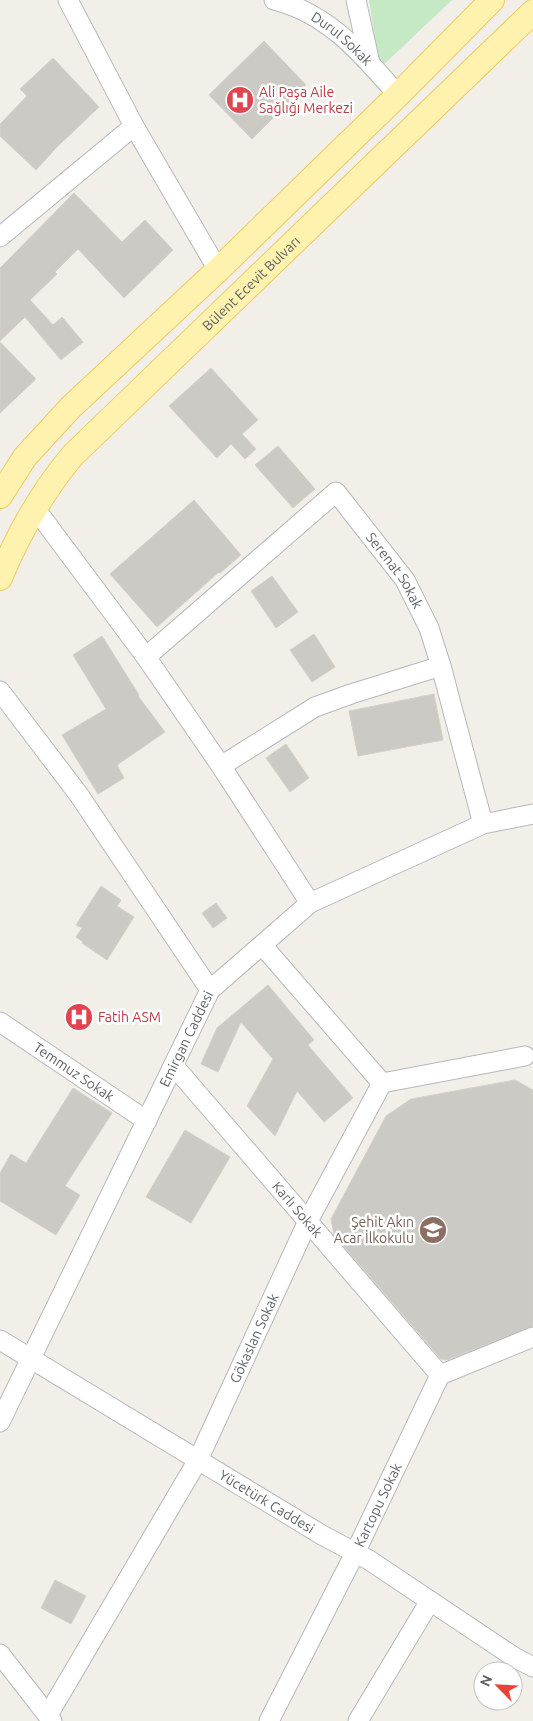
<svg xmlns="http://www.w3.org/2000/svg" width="533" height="1721" font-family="Ubuntu,sans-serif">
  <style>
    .green { fill: #c5e8c5 }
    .building { fill: #cccac5; stroke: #d6d1c6 }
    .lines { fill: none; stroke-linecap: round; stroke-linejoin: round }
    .minor-casing { stroke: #b5b8bc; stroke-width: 21 }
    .major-casing { stroke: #f2c960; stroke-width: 26 }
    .minor { stroke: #fff; stroke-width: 19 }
    .major { stroke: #fff2af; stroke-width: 24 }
    .labels { text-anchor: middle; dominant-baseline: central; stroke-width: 5; stroke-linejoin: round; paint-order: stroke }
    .street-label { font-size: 14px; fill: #5f6368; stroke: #fff }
    .health-label { font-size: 14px; fill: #be3a42; stroke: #fff; text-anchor: start }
    .education-label { font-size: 14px; fill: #785e54; stroke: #fff; text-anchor: end }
  </style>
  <rect width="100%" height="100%" fill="#f1efe8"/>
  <path class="green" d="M369,0h83l-72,68z"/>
  <g class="building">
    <path d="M264,41l42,44 -54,54 -43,-44z"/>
    <path d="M53,58l46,49 -43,41 -20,22 -36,-34v-12l27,-28 -7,-7z"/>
    <path d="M74,193l48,49 23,-22 28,30 -49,48 -46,-49 -23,23 2,2 -27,26 23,25 9,-8 21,25 -22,18 -36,-43 -25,24v-73z"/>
    <path d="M0,342l36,37 -36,34z"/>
    <path d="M211,368l47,52 -16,14 14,15 -11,10 -14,-15 -14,14 -48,-52z"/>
    <path d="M278,446l37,43 -22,19 -38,-43z"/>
    <path d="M194,500l47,55 -21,18 -1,-1 -62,55 -47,-53z"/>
    <path d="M272,576l26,36 -22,16 -25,-37z"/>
    <path d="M314,634l21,33 -23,15 -22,-32z"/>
    <path d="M102,636l37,59 -1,1 27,36 -48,33 7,13 -26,16 -36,-59 44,-26 -33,-54z"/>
    <path d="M434,694l9,46 -85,16 -9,-45z"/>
    <path d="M286,744l23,34 -19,14 -24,-34z"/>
    <path d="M101,886l20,14 -4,6 17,11 -27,43 -25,-17 1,-1 -7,-5 6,-9 -6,-3z"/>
    <path d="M216,903l11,15 -14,10 -11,-15z"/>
    <path d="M268,985l46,55 -6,5 45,53 -29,24 -27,-31 -22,45 -28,-30 26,-47 -32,-37 -23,50 -17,-8 16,-36z"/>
    <path d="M515,1080l18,10v236l-86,34 -6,-1 -107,-124 -3,-16 55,-103 25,-17z"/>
    <path d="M73,1088l39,25 -47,73 15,9 -24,40 -56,-34v-28l11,-19 15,9z"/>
    <path d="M185,1130l45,27 -39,66 -45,-26z"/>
    <path d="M55,1580l31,16 -15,28 -30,-16z"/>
  </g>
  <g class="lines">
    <defs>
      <g id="minor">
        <path d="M68,0l66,126 84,144"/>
        <path id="s1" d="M274,0c54,13 88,54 124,95"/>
        <path d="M356,0l14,63"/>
        <path d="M0,237l134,-111"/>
        <path d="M34,507l112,150 75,109 89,137"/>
        <path id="s2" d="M146,657l190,-165 69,88 24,48 12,38 -90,28 -36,13 -94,59"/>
        <path d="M441,666l42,158"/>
        <path d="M0,691l79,104 131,195"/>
        <path d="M262,945l120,138"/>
        <path id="s3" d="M0,1022l147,99"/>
        <path id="s4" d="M174,1066l266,309"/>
        <path id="s5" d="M0,1340l322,195 47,25 145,97 19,10"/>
        <path id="s6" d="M0,1422l210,-432 100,-87 173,-79 50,-10"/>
        <path d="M0,1654l52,67"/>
        <path id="s7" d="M48,1715l150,-255 110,-239 74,-138 143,-27"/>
        <path id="s8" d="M269,1721l86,-168 85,-178 93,-38"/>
        <path d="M358,1721l72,-120"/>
      </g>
      <g id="major">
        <path d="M0,496l25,-39 46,-50 147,-137 180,-175 94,-95"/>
        <path id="s9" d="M0,578c19,-46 41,-85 73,-123l460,-443"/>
      </g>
    </defs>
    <use href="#minor" class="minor-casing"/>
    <use href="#major" class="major-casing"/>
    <use href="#minor" class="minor"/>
    <use href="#major" class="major"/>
  </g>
  <defs>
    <symbol id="hospital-disc" viewBox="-11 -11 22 22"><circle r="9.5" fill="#e0444e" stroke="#fff"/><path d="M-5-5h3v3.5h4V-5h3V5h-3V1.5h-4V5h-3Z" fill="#fff"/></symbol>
    <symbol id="school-disc" viewBox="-11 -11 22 22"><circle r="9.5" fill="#8d6e63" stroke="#fff"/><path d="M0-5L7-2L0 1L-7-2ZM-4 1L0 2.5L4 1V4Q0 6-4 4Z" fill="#fff"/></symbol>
  </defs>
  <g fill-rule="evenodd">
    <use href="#hospital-disc" x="224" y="84" width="32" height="32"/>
    <use href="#hospital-disc" x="63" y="1001" width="32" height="32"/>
    <use href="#school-disc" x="417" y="1214" width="32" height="32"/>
  </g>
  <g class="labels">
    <g class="street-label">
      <text stroke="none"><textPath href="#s1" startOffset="79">Durul Sokak</textPath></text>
      <text stroke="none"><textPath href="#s9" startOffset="391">Bülent Ecevit Bulvarı</textPath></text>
      <text stroke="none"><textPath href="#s2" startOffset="350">Serenat Sokak</textPath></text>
      <text stroke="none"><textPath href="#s6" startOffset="426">Emirgan Caddesi</textPath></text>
      <text stroke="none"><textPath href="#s3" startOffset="89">Temmuz Sokak</textPath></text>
      <text stroke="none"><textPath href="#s4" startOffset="189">Karlı Sokak</textPath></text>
      <text stroke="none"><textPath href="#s7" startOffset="430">Gökaslan Sokak</textPath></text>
      <text stroke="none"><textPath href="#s5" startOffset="312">Yücetürk Caddesi</textPath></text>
      <text stroke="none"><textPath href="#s8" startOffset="242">Kartopu Sokak</textPath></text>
    </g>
    <g class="health-label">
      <text x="259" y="92">Ali Paşa Aile<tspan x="259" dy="16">Sağlığı Merkezi</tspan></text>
      <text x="98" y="1017">Fatih ASM</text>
    </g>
    <g class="education-label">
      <text x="414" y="1222">Şehit Akın<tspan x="414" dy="16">Acar İlkokulu</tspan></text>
    </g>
  </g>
  <g transform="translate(498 1686) rotate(294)"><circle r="24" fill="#ffffff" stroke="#bfc1c3"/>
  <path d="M0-4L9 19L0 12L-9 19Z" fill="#ea4335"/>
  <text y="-8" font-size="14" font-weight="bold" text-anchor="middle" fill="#5f6368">N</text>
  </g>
</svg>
